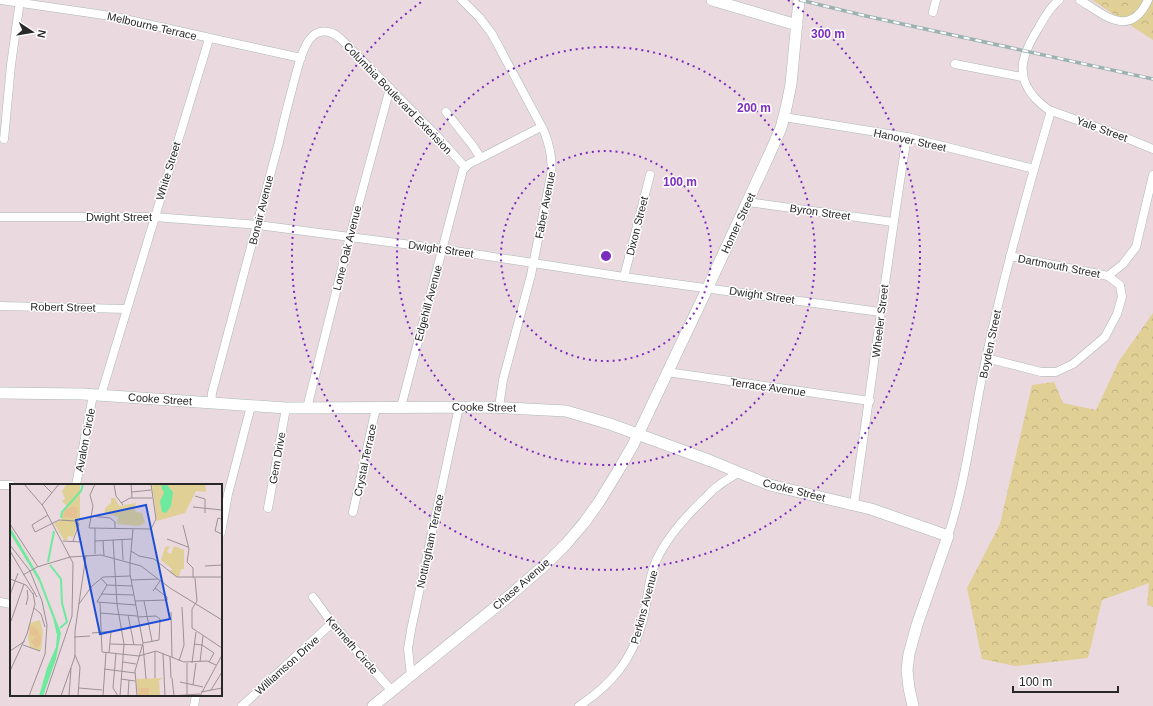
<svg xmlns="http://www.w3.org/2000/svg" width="1153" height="706" font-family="Arial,sans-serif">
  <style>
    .forest { fill: url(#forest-crowns) }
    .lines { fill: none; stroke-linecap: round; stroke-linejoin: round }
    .street-casing { stroke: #aab8b7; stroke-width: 9 }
    .secondary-casing { stroke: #aab8b7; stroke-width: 12 }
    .street { stroke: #fff; stroke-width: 8 }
    .secondary { stroke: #fff; stroke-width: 11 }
    .rail-casing { stroke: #9cb2b1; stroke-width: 3.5 }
    .rail { stroke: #fff; stroke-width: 2; stroke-dasharray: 6; stroke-linecap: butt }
    .ring { fill: none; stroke: #7b2cbf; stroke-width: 2; stroke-dasharray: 2 4 }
    .labels { text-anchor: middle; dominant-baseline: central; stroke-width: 3; stroke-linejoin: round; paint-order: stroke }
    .street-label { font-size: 11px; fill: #282828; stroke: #fff }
    .inset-river { fill: none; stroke: #6eea9f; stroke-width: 2 }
    .inset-road { fill: none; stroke: #9c9295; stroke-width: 1 }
    .view { fill: #1d4ed8; fill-opacity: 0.15; stroke: #1d4ed8; stroke-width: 2 }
    .inset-edge { fill: none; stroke: #282828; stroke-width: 2 }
    .centre { fill: #7b2cbf; stroke: #fff; stroke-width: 2 }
    .ring-label { font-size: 12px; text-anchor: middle; font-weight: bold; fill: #7b2cbf; stroke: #fff; stroke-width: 3; stroke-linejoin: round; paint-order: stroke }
  </style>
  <defs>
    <pattern id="forest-crowns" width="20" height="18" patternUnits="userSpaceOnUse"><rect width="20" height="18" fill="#e0d096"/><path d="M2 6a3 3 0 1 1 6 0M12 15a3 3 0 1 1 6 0" fill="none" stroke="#c0b381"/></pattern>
  </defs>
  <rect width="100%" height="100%" fill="#ead9de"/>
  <g class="forest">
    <path d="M1092,0h61v40z"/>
    <path d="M1153,313v294l-6,-2 2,-22 -47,17 -14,58 -73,8 -33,-7 -15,-71 33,-64 32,-139 22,-3 9,21 33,7 23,-49z"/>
  </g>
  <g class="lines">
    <defs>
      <g id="street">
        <path d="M1,0l110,16 190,42"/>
        <path d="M462,0l17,17 13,17 52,97c6,15 9,29 7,44l-20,100 -28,105 -4,27"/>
        <path d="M1059,0c-9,7 -15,18 -20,27 -15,24 -26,47 -4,71 4,4 8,8 14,12l75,27 29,12"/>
        <path d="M1080,0c24,15 50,39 68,0"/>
        <path d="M933,12l3,-12"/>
        <path d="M955,64l67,13"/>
        <path d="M446,112l27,34 7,11"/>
        <path d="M784,117l123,20 127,32"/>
        <path d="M4,139l7,-74 9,-65"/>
        <path d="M748,202l145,20"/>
        <path d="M0,217h154l104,8 184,24 182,28 256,35"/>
        <path d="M1010,256l98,20"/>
        <path d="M624,277l26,-102"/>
        <path d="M0,306l127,3"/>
        <path d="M986,358l55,14h15l17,-8 32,-27 12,-23 5,-17 -2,-12 -12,-9 15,-12 13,-17 17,-72"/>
        <path d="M667,372l203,29"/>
        <path d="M101,395l108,-356"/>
        <path d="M211,403l1,-10c22,-84 45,-167 67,-251 5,-23 11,-45 17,-68 3,-11 6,-24 13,-34 8,-11 20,-11 31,-2l97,98 28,31"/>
        <path d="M401,407l62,-237 6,-6 72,-37"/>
        <path d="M307,408l43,-172 40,-148"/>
        <path d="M0,485h11"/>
        <path d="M76,485l17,-90"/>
        <path d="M854,504c18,-122 33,-245 53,-367"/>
        <path d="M268,508l18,-100"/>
        <path d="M353,512l23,-104"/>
        <path d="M221,533l7,-39 23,-88"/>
        <path d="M948,536c19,-58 25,-119 38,-178 18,-84 41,-166 65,-247"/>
        <path d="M313,597l19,26 60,68"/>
        <path d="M0,602l11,2"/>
        <path d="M411,676l-3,-27 3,-19 48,-223"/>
        <path d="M194,706l2,-11"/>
        <path d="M242,706l90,-83"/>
        <path d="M579,706c32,-21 53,-46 63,-83 6,-20 5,-42 14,-62 11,-24 30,-45 49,-63 4,-4 8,-9 13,-12 6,-5 14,-9 20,-13"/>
      </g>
      <g id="secondary">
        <path d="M712,0l85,25"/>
        <path d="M0,393l83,1 203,14 203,-1 77,4 44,13 101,37 34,14 25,10 101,24 77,27 -31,89 -8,29 -2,16 2,18 4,18"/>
        <path d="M373,706l135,-109 38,-33 20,-20 18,-21 15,-21 19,-31 15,-26 75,-158 62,-134 11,-25 6,-24 4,-20 8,-84"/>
      </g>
    </defs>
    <use href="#street" class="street-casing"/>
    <use href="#secondary" class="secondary-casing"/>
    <use href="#street" class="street"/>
    <use href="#secondary" class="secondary"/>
    <defs>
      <path id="rail" d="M800,0l66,16 287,63"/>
    </defs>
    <use href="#rail" class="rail-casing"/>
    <use href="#rail" class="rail"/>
  </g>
  <g class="ring">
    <circle cx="606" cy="256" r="105"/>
    <circle cx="606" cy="256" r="209"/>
    <path d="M788 0A314 314 0 1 1 424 0"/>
  </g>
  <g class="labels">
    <g class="street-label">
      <text transform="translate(152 26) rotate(13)">Melbourne Terrace</text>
      <text transform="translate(398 98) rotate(46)">Columbia Boulevard Extension</text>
      <text transform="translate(1102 129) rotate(20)">Yale Street</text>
      <text transform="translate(910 140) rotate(12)">Hanover Street</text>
      <text transform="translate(168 171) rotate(-73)">White Street</text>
      <text transform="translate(545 205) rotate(-79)">Faber Avenue</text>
      <text transform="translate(261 210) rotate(-76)">Bonair Avenue</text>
      <text transform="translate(820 212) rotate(8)">Byron Street</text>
      <text x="119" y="217">Dwight Street</text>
      <text transform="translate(738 223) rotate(-65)">Homer Street</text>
      <text transform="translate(637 226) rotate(-76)">Dixon Street</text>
      <text transform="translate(347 248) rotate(-76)">Lone Oak Avenue</text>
      <text transform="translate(441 249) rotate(8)">Dwight Street</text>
      <text transform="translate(1059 266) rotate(11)">Dartmouth Street</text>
      <text transform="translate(762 295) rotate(8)">Dwight Street</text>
      <text transform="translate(428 303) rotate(-75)">Edgehill Avenue</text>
      <text transform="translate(63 307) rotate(1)">Robert Street</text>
      <text transform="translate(880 321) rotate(-83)">Wheeler Street</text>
      <text transform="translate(990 344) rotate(-78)">Boyden Street</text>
      <text transform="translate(768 387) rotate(8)">Terrace Avenue</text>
      <text transform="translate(160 399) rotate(4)">Cooke Street</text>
      <text transform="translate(484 407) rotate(1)">Cooke Street</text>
      <text transform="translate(85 440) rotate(-79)">Avalon Circle</text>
      <text transform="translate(277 458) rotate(-80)">Gem Drive</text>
      <text transform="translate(365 460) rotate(-78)">Crystal Terrace</text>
      <text transform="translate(794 490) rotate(14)">Cooke Street</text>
      <text transform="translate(430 541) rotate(-78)">Nottingham Terrace</text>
      <text transform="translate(521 584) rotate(-41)">Chase Avenue</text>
      <text transform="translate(644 607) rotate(-75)">Perkins Avenue</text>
      <text transform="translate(352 645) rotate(49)">Kenneth Circle</text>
      <text transform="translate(287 665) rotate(-42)">Williamson Drive</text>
    </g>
  </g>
  <g transform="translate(10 484)">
    <rect width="212" height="212" fill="#ead9de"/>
    <path d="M57,0h13v35l-7,18 -5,-1 -1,4h-3l-10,-17 8,-3v-6l5,-8 -5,-5 3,-2 -3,-8zM142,0h53l1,8 -10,-1 -11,22 -28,8zM101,14h4l4,8 17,-3 -2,6 2,3 6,1 3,10 -7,3 -21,-2 1,-7 -13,-4v-5l6,-5zM160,62l-3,6 4,2 3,-8 10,4v19h-3l-2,8 -9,-4 2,-4 -11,-9 4,-13zM30,136l3,13 -2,18 -11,-4 -2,-9 2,-15zM153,194l-4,2 1,16h-22l-2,-17z" fill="#e0d096"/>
    <path d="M62,23h5v11l-14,-1 2,-7zM23,142l4,3 4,9 -1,7 -4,3 -5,-7 6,-5h-6l-2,-9zM128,204h11v8h-10z" fill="#e7c192"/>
    <path d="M156,0l7,8 -2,14 -5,7 -4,-1 -2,-11 4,-8 -3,-7zM0,43l30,51 21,55 -5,26 -13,37h-4l8,-28 9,-21 1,-12 -4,-17 -14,-37 -29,-48z" fill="#6eea9f"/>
    <path class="inset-river" d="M51,34l1,-6 19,-21 2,-7M38,78l6,-31M40,81l11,14 1,24 5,19 -7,6"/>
    <path class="inset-road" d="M14,0l19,22 30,57 -1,53 -27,80M33,0l9,9M104,0l2,12 7,9M121,0l1,14M122,8l19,-2M185,12l10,3v14M111,19l9,-5h22M32,21l17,-21M183,23l29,3M38,31l-16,10 3,7 24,-12 17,1 3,3 -6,17M81,32l19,2 5,4v7M212,35l-4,-1 -3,13 7,3M0,40l28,43M173,41l6,24 -2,13 6,6v10M79,44l62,1 5,-10 -5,-35M79,44l4,-22 -3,-11 5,-11M85,44v26M157,55l21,8M103,56l4,64 7,40 -4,52M112,56l1,20M53,57l19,1M85,57l37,-2M93,57l1,15M0,61l20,26 12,30 5,24 -2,29 -16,42M0,67l27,46M121,67l8,5 15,3 23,18h45M120,78l3,-33M120,78v12l13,69 -8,28 2,25M195,82l17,-1M13,91l14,-8 33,-10 31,-2 40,11 29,22 52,32M91,94l6,7 25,1M185,94l2,23 -5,8v19l30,20M0,95l16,6 7,9M121,96l27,-1M97,101l-10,17 39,3M143,107l7,-10M91,110l33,1M0,111l8,-22M125,117l32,-1v-3l-12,-9M134,117l8,40M90,119l2,49 37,4 17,-5 28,11 23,-1 9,4M69,120l13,-18 11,-9 27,-1M16,121l2,-8 -1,-7M24,124l7,6 4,13M161,128l1,45M90,129l37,3M118,131l6,30M127,133l19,-1 4,3 -1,21 -16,3M1,137l13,-37M82,149l22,-2M64,153l16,-1M100,160l33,1 3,34M184,160l8,1 12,8 -5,9M13,161l17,6M0,167l15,-10M145,167v27M99,169l2,-22M106,169l-3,35 5,8M153,169l2,43M65,171l5,12 -2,29M160,173l1,21M169,177l5,-16 -2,-38M113,178l13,2M190,178l3,-26M177,179v32M182,179l4,-31M94,185l31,4M0,187l17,-37 8,-30 -2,-11M162,194l2,18M111,195l14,2M170,198l23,5M183,201l3,-22M69,204l23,2M201,206l11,-18M191,208l21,-4M51,212l14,-40v-25l11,-76M59,212l2,-28M93,212l3,-44M118,212l1,-16M161,212l29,-2M190,212l22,-41"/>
    <path class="view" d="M136,21l24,114 -70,15 -24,-114z"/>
    <rect width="212" height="212" class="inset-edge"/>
  </g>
  <circle cx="606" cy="256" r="6" class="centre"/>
  <g class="ring-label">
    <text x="828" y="38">300 m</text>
    <text x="754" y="112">200 m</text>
    <text x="680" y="186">100 m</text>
  </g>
  <g transform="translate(32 32) rotate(102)" stroke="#ffffff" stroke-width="3" paint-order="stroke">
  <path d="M0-3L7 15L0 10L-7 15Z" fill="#282828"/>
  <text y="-6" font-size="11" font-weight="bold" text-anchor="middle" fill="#282828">N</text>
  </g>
  <path d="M1013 686v6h105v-6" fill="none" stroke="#282828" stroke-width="2"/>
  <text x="1019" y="686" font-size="12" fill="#282828" stroke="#ffffff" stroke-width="3" paint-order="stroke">100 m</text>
</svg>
